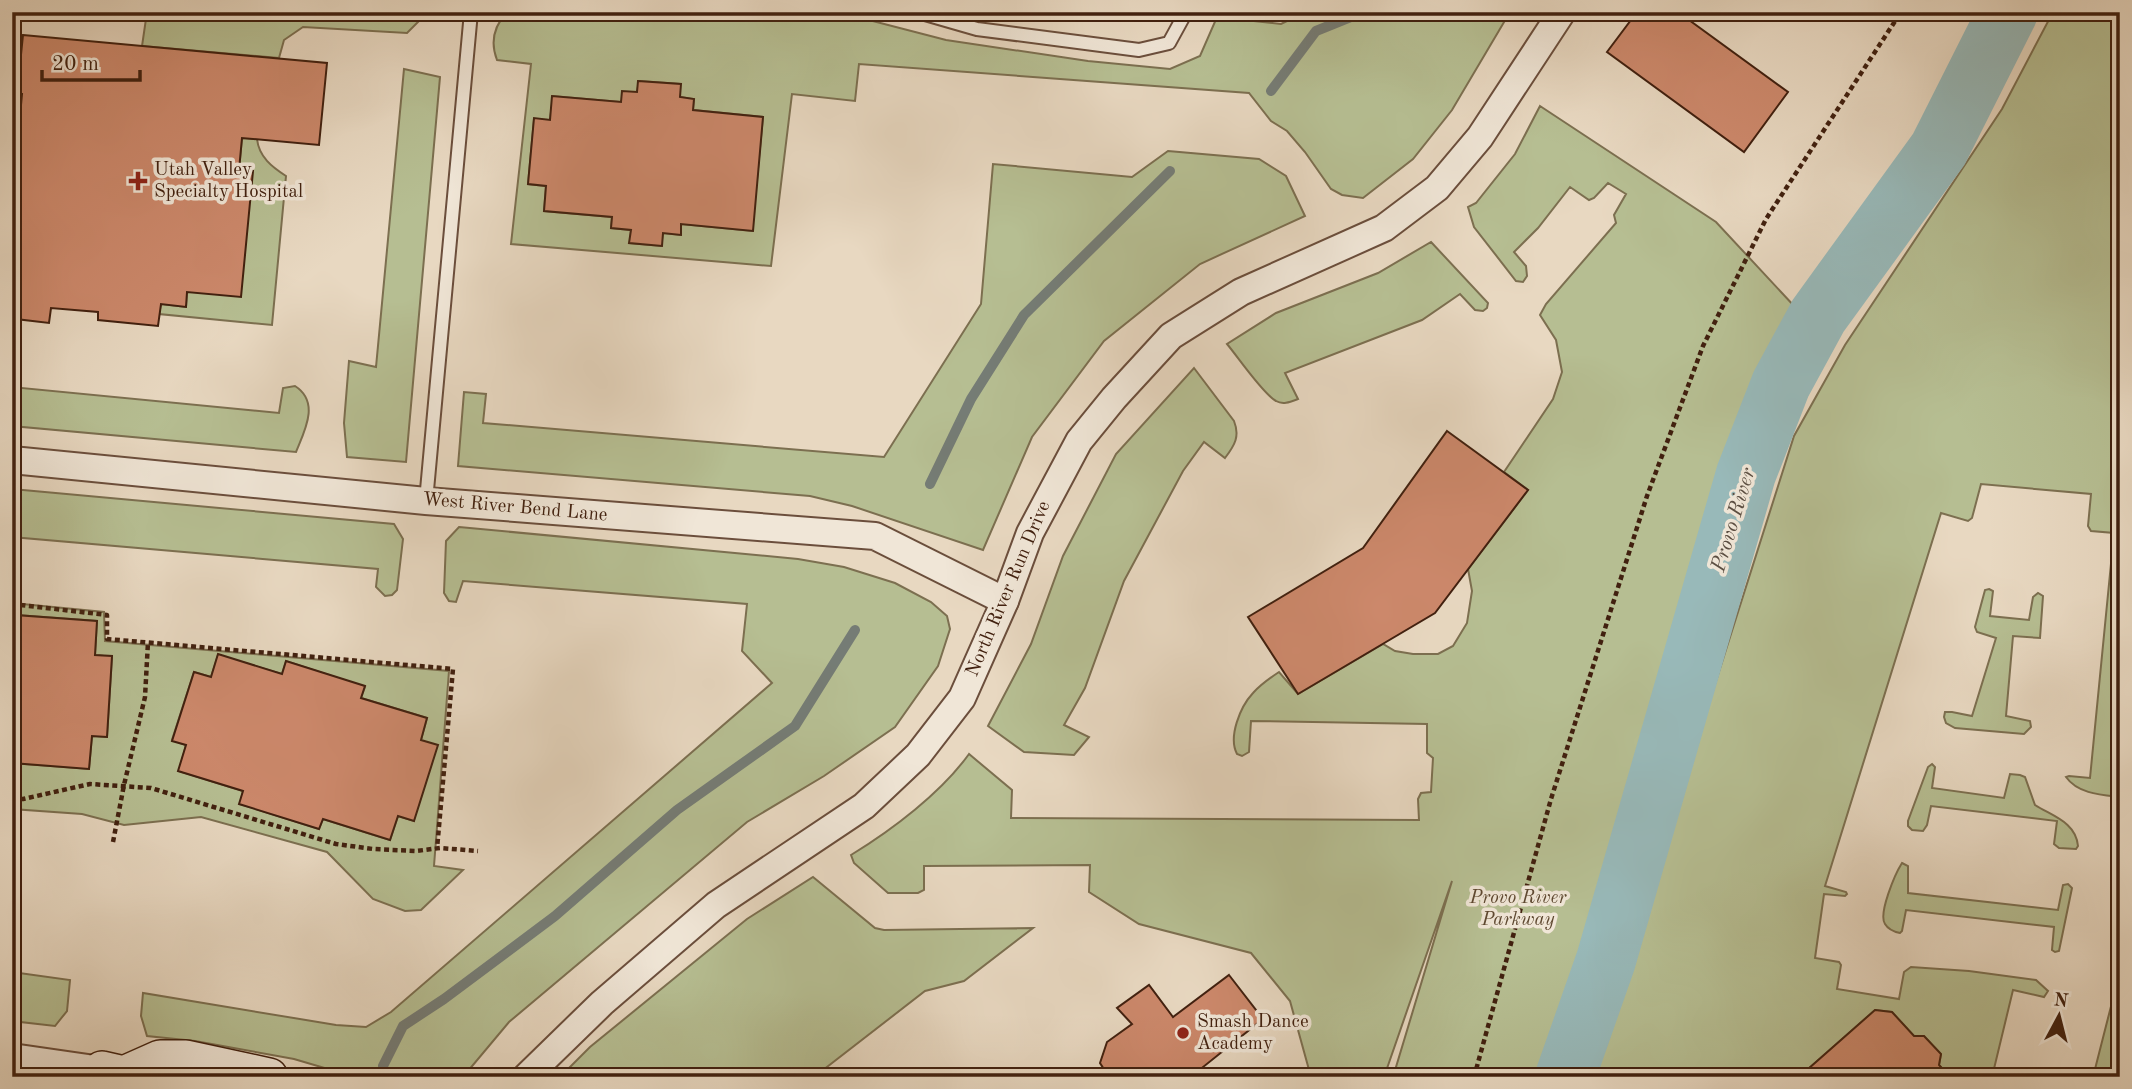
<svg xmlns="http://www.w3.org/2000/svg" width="2132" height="1089" font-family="'Old Standard TT',serif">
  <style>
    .green { fill: #b6be92; stroke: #7c6f50; stroke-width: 2; fill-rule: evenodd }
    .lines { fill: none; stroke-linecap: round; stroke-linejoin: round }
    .stream { stroke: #757c75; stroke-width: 10 }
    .river { stroke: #98b9b9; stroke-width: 60 }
    .building { fill: #cc886b; stroke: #41200f; stroke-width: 2 }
    .lane-casing { stroke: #6b4e3c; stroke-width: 16 }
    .street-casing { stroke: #6b4e3c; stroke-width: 30 }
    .secondary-casing { stroke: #41200f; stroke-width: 40 }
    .path { stroke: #41200f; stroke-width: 4.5; stroke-dasharray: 5 3.5; stroke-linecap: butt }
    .lane { stroke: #f0e6d7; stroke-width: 12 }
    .street { stroke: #f0e6d7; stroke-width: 26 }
    .secondary { stroke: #f0e6d7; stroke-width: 37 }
    .poi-dot { fill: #8f2418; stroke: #f0e6d7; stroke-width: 2.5 }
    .labels { text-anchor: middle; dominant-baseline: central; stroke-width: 7; stroke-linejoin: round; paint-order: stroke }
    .poi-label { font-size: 19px; fill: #41200f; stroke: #f0e6d7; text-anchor: start }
    .street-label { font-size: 19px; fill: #41200f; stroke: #f0e6d7 }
    .park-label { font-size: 19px; font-style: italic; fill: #5e4830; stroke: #f0e6d7 }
    .water-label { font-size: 21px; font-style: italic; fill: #5b4e42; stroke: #f0e6d7 }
  </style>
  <rect width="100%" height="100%" fill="#e8d8c1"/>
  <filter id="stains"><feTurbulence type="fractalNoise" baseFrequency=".00286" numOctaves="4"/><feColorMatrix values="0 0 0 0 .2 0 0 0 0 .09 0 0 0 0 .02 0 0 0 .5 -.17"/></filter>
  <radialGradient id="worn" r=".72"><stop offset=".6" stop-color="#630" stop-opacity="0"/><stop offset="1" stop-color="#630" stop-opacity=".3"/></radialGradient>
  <g class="green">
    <path d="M147,12h281l-21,21 -104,-6 -19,13 -5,18 -137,-12z"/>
    <path d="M507,12h331l108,28 142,21 82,8 30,-13 17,-39 64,7 25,-12h204l-58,98 -39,49 -50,39 -21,-3 -11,-6 -26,-37 -18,-21 -16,-10 -22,-28 -390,-29 -4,37 -63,-7 -21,172 -260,-22 20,-180 -34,-4c-7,-18 -3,-34 10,-48zM639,81l41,3v13l14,2 -1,11 70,7 -11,114 -71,-7 -1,11 -17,-2 -2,13 -31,-3 1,-13 -20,-2 1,-11 -68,-6 2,-25 -18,-2 6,-65 16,1 3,-24 68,6 16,-10z"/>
    <path d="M2053,12h67v785c-18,-2 -42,-3 -54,-20l3,-1 21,2 24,-245 -23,-2 -3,-5 3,-32 -110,-10 -9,34 -4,3 -27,-8 -116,373 21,6 1,2 -2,2 -21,-2 -9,64 24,4 2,3 -4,24 62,10 5,-27 7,-5 58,4 67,9 12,11 -4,6 -31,-7 -21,87h-42l-11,-12 2,-11 -17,-18h-10l-22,-24 -17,-2 -76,67h-209l204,-641 51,-91 157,-236z"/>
    <path d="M404,69l36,8 -34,385 -59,-5 -3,-34 5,-62 27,6z"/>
    <path d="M1540,106l176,116 79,85 -36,60 -35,99 -145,488 -42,123h-144l59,-196 -68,196h-73l-21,-76 -39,-48 -112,-29 -50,-32 1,-27 -166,1v24l-6,3h-30l-34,-30 -3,-8c41,-25 90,-62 118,-101l43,36 -1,28 408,2 -1,-21 3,-6 10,-1 2,-34 -6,-5v-29l-176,-3 -2,31 -7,4 -5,-2c-9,-17 3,-47 16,-61 7,-8 17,-15 26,-21l19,22 85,-50 12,7 18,3h25l15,-8 14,-23 5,-32 -4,-22 60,-79 -24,-18 49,-73 9,-27 -6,-32 -16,-25 6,-11 70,-81 -2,-8 12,-21 -18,-11 -14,15 -5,2 -19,-13 -32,41 -24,24 12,14 1,10 -4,6 -7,-1 -42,-54 -6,-20 8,-4 39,-49z"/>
    <path d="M242,138l15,1c2,18 15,28 29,37l-14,149 -113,-11 2,-10 25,3 1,-15 52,-122z"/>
    <path d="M1168,151l91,8 27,17 19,40 -105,48 -96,77 -72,96 -49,113 -131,-44 -42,-10 -352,-30 6,-74 22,2 -3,29 401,34 97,-153 12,-140 139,13z"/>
    <path d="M1431,242l57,61 -1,5 -4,3 -8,-1 -15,-16 -38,26 -137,53 13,26c-8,3 -15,6 -22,2 -13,-7 -38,-44 -49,-57l49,-31 102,-40z"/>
    <path d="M1194,368l40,53c6,15 1,24 -9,37l-21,-16 -21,29 -59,110 -39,107 -21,37 25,12 -15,18 -50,-3 -36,-26 43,-82 32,-88 53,-102z"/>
    <path d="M295,386c25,16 10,44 1,66l-284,-26v-39l267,26 4,-25z"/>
    <path d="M12,489l382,35 9,15 -6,51 -5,5 -7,1 -9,-9 2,-18 -366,-32z"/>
    <path d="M459,527l339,32 46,8 51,16 36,19 16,14 3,13 -12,37 -43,61 -71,49 -77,46 -238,200 -46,55h-108l-61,-18 -99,-18 -48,-5 -6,-20 2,-23 193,32 30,2 25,-15 381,-329 -30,-32 5,-47 -284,-23 -7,21 -7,-1 -5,-8 2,-52z"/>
    <path d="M1989,589l4,2 -3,25 39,4 4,-23 5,-4 5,3 -3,42 -27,-2 -7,80 24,5 1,6 -7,7 -69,-6 -9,-5 -2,-6 1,-5h7l20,4 24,-78 -19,-6 -2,-5 10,-37z"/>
    <path d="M12,603l92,9 1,29 344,30 -15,195 29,4 -42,40 -16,1 -32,-12 -46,-47 -126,-35 -77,8 -42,-11 -70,-5v-46l77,6 3,-33 15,1 5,-80 -17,-2 2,-34 -81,-6v-3h-4zM218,655l64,19 4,-13 79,26 -4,11 66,20 -6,22 -7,81 -16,-5 -8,24 -67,-21 -4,10 -79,-25 3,-13 -64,-20 7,-26 -14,-5 22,-68 17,5z"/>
    <path d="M1932,764l3,3 -3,21 72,10 6,-24 10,1 5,2 10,28c17,11 41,17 43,41l-2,3 -17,-1 -5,-4 3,-23 -126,-15 -4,19 -4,6 -11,-1 -4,-4v-5l20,-54z"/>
    <path d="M1902,863l6,3v27l150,17 5,-25 5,-1 4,4 -13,63 -4,1 -3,-2 2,-23 -148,-17 -4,21 -2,2c-5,-1 -12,-4 -15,-9 -7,-10 10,-50 17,-61z"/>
    <path d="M813,877l62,51 9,2 149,-2 -69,53 -39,10 -111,86h-254l30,-30 157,-128z"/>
    <path d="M2120,971v106h-27z"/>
    <path d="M12,972l58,8 -3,31 -12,15 -43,-5z"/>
  </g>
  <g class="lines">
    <g class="stream">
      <path d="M1271,91l45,-60 47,-19"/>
      <path d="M930,484l41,-85 53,-84 146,-144"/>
      <path d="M383,1066l20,-40 41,-27 111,-83 122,-106 118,-84 60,-96"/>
    </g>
    <path class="river" d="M1565,1077l41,-117 140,-486 35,-90 37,-68 121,-167 69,-137"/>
  </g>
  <g class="building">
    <path d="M1637,12h41l110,80 -44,60 -137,-100z"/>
    <path d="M23,35l304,28 -8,82 -77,-7 -3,32 14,1 -12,126 -54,-5 -1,15 -25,-3 -3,22 -60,-6v-8l-47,-4 -2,15 -33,-4 1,-16h-5v-99l10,-110h-5z"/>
    <path d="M638,81l43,3 -1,13 14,2 -1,11 70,7 -10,114 -72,-7v11l-18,-2 -1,13 -33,-3 2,-13 -20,-2 1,-11 -68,-6 2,-25 -18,-2 6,-66 16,2 2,-24 69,6 1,-11 15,1z"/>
    <path d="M1447,431l81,59 -93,123 -137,81 -50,-77 115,-69z"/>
    <path d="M12,612h5l-1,3 81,6 -2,34 17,1 -5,81 -15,-1 -3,33 -77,-6z"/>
    <path d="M218,654l64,20 4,-13 79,25 -4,12 66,20 -6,22 17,5 -24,76 -16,-5 -8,24 -67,-21 -4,10 -80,-25 4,-13 -65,-20 8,-26 -14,-4 22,-69 17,5z"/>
    <path d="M1229,975l34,44 -60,48 9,10h-103l-9,-14 7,-21 25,-18 -15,-16 32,-23 24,32z"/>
    <path d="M1875,1010l17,2 22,24h10l17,18 -2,11 11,12h-151z"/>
  </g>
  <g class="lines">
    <defs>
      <g id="lane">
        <path d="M918,12l59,17 162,21 30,-7 17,-31"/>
        <path d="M426,501l45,-489"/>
      </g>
      <g id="street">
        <path d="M12,460l414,41 449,35 130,65"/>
        <path d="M12,1057l90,13"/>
        <path d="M526,1077l76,-74 114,-98 148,-99 54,-51 44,-57 43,-97 25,-68 49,-92 35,-43 57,-62 70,-44 143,-64 53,-40 43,-51 82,-125"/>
      </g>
      <path id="secondary" d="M101,1077l1,-7 22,5 36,-16h26l83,18"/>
    </defs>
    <use href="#lane" class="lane-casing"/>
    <use href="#street" class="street-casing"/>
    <use href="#secondary" class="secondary-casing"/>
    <g class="path">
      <path d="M12,604l95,11v24l346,30 -16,180"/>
      <path d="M12,799h11l67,-15 61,4 185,56 37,5 43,2 24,-3 38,3"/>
      <path d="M113,842l11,-57 21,-88 3,-55"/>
      <path d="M1474,1077l77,-278 96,-303 56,-150 63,-127 135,-207"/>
    </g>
    <use href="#lane" class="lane"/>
    <use href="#street" class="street"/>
    <use href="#secondary" class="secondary"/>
  </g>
  <g class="poi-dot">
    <path d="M134.5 170.5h7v7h7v7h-7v7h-7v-7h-7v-7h7z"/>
    <circle cx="1183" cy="1033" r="7"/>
  </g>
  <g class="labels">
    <g class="poi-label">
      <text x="154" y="170">Utah Valley<tspan x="154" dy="22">Specialty Hospital</tspan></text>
      <text x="1197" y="1022">Smash Dance<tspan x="1197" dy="22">Academy</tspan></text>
    </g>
    <g class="street-label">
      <text transform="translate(515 508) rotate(5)">West River Bend Lane</text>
      <text transform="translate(1009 589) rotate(-67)">North River Run Drive</text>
    </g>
    <g class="park-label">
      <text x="1518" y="898">Provo River<tspan x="1518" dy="22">Parkway</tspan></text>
    </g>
    <g class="water-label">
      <text transform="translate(1734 520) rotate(-73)">Provo River</text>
    </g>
  </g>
  <rect width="2132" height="1089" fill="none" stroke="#e8d8c1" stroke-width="42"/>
  <rect x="14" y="14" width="2104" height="1061" fill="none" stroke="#41200f" stroke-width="3.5"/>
  <rect x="21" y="21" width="2090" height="1047" fill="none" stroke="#41200f" stroke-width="2"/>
  <g transform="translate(2059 1016) rotate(7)" stroke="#f0e6d7" stroke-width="5" paint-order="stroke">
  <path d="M0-5L12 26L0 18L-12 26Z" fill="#41200f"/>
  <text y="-10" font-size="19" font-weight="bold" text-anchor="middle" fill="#41200f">N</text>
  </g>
  <path d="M42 70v10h98v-10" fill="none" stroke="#41200f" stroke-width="3.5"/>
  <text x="52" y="70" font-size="21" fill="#41200f" stroke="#f0e6d7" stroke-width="5" paint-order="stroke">20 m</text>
  <rect width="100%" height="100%" filter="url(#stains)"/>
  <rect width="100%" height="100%" fill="url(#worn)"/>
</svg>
